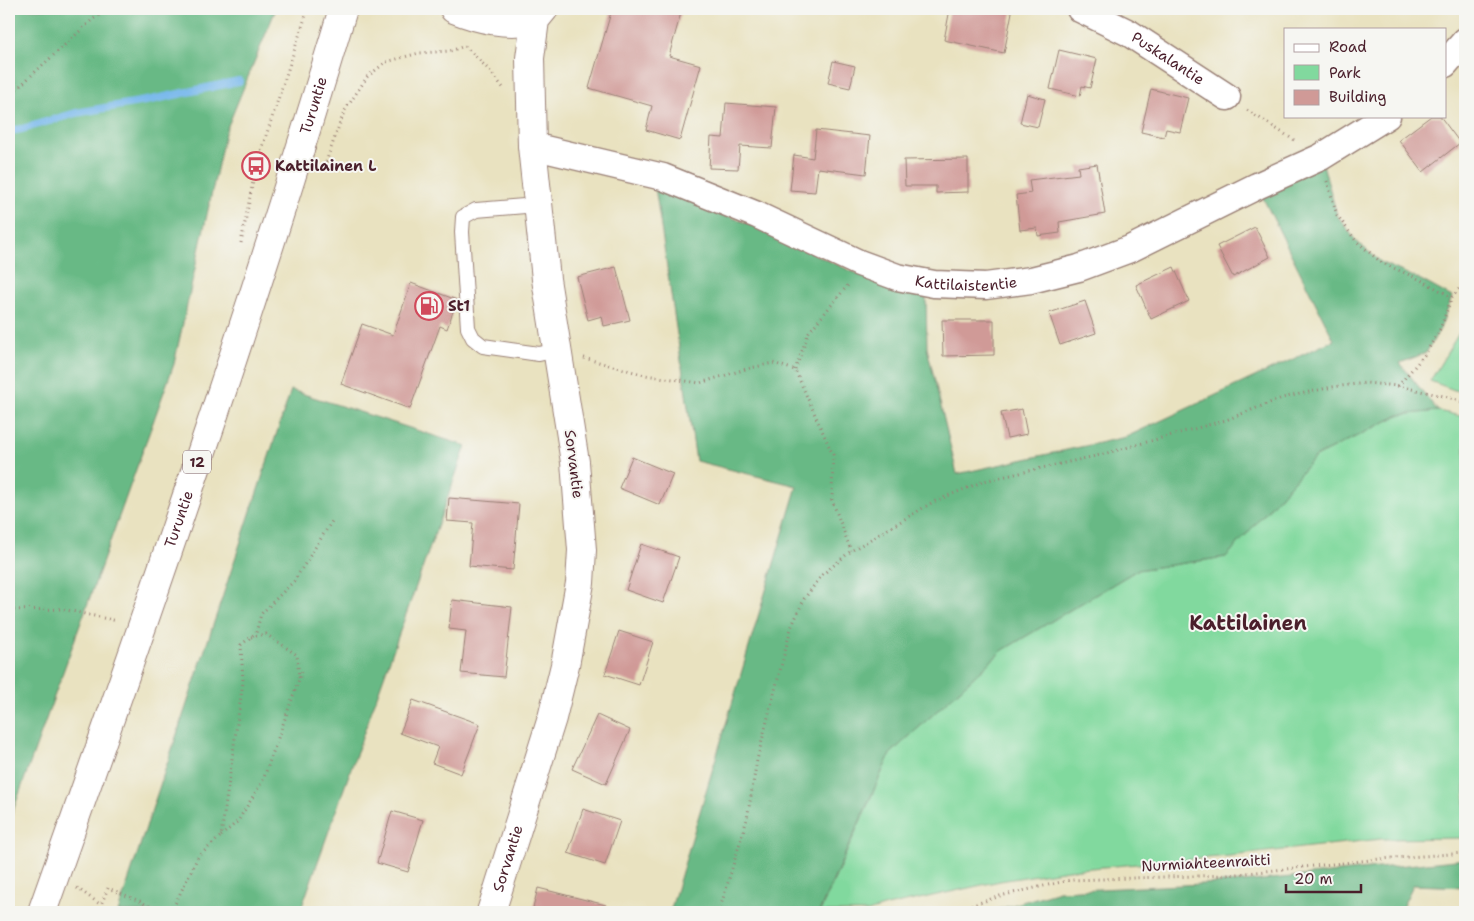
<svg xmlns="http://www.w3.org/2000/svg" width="1474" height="921" font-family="'Shantell Sans',sans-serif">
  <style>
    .green { fill: #81d99e; stroke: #667c64 }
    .forest { fill: #68b985; stroke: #596c58 }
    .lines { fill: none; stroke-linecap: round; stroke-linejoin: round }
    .stream { stroke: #77b8ec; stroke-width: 8 }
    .building { fill: #d09a97 }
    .lane-casing { stroke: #9a8076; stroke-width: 16 }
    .street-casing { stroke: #9a8076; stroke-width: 29 }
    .secondary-casing { stroke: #9a8076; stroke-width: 30 }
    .highway-casing { stroke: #9a8076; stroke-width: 30 }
    .path { stroke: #9a8076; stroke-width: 3; stroke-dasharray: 1 4; stroke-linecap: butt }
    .lane { stroke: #fff; stroke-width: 14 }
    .street { stroke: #fff; stroke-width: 26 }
    .secondary { stroke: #fff; stroke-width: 28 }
    .highway { stroke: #fff; stroke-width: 28 }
    .labels { text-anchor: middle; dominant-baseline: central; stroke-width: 4; stroke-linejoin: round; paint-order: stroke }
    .shield { fill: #f6f6f2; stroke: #7e6067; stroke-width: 1 }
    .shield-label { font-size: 14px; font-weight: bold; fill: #4a1f2b }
    .street-label { font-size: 15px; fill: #4a1f2b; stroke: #f6f6f2 }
    .poi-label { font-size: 15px; font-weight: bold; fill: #4a1f2b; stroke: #f6f6f2; text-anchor: start }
    .district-label { font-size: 20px; font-weight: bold; fill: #4a1f2b; stroke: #f6f6f2 }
  </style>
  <rect width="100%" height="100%" fill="#f6f6f2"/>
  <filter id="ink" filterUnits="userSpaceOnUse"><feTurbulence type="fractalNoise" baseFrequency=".02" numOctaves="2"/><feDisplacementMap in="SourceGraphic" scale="10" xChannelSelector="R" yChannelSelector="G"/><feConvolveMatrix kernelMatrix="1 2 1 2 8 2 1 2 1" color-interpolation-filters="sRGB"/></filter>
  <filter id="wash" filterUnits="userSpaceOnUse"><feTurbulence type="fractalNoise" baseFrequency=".0096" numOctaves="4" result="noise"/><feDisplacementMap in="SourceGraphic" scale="20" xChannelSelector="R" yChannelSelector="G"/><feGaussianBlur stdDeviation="1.12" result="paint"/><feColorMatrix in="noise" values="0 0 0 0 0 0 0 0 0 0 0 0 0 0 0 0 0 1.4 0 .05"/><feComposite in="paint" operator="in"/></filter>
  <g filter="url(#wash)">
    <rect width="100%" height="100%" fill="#e9e2c0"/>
    <g class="green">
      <path d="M1465,315v79l-35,-13 29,-48z"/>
      <path d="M1438,411l27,6v421l-84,1 -151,17 -162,14 -68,11 -113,25 -19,6h-48l70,-158 113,-104 134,-80 89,-13 89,-100 84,-42z"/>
    </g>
    <g class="forest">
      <path d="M9,9h267l-51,124 -51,231 -165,458z"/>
      <path d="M1321,157l16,58 19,26 26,22 39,17 31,17 -12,32 -14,24 -26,10 38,48 -39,4 -84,42 -89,100 -89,13 -134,80 -113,104 -71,158h-149l127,-426 -101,-25 -41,-274 99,39 97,45 75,27 1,50 30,126 169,-37 208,-97 -77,-154z"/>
      <path d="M291,390l175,56 -166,466h-182z"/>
      <path d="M1465,859v28l-52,-2 -13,27h-309l-1,-2 -8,2h-93l70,-21 184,-9z"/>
    </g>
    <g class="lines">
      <path class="stream" d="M9,131l13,-2 54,-16 75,-13 88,-19"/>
    </g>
    <g id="blocks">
      <g class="building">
        <path d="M612,9h70l-13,47 32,9 -21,75 -34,-10 6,-24 -63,-18z"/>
        <path d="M950,9h46l16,3 -8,41 -60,-13z"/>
        <path d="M1059,50l38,9 -7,29 -8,-2 -2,10 -30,-7z"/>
        <path d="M833,61l22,5 -5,22 -22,-5z"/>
        <path d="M1151,89l37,9 -8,34 -14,-3 -2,8 -23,-5z"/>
        <path d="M1027,94l18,5 -7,28 -18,-4z"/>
        <path d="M726,103l50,4 -4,41 -32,-2 -2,23 -29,-1 2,-31 12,1z"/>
        <path d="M1431,116h9l20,27 -37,29 -24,-32z"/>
        <path d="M816,130l54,6 -4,38 -48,-6 -3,24 -25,-2 4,-35 19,3z"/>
        <path d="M968,159v33l-32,1v-7h-31l-1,-26z"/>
        <path d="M1097,164l8,50 -46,8 1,11 -22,3 -1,-8 -17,2 -4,-35 15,-2 -2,-13 50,-6 -1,-7z"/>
        <path d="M1255,227l15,30 -37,20 -16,-31z"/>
        <path d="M616,267l14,53 -26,6 -2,-10 -14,4 -11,-43z"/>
        <path d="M1174,267l15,34 -38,18 -15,-34z"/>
        <path d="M411,283l46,17 -10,29 -7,-3 -30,83 -69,-25 21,-60 31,11z"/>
        <path d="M1085,301l11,32 -36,12 -11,-32z"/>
        <path d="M942,320h52v35l-51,1z"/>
        <path d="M1022,409l5,25 -20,4 -6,-25z"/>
        <path d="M632,457l41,17 -13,31 -41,-17z"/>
        <path d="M449,498l70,6 -6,66 -44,-4 4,-43 -26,-2z"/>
        <path d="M641,544l38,13 -16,46 -37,-13z"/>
        <path d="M452,600l60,7 -8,70 -43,-4 5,-42 -17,-2z"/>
        <path d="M619,631l34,11 -14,43 -34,-11z"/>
        <path d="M413,700l67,24 -19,50 -29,-11 6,-16 -38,-14z"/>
        <path d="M597,715l33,15 -24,54 -34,-15z"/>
        <path d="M583,809l37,12 -15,44 -37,-12z"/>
        <path d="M392,811l31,9 -15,52 -31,-9z"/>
        <path d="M538,888l68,17v7h-74z"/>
      </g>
    </g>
  </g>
  <g filter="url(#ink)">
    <use href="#blocks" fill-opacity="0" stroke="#9a8076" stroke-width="1"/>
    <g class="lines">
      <defs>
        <path id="lane" d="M537,205l-61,5 -13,7 -1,15 6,96 5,10 10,8 56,8 19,-4"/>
        <g id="street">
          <path id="s1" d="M1080,9l49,24 98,64"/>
          <path d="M1445,64l20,-23"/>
          <path id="s2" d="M532,146l131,31 94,38 102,48 38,14 37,7 52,2 45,-6 48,-12 51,-19 127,-63 64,-29 66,-41"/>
        </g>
        <g id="secondary">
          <path d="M454,9c28,11 51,16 81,11"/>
          <path id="s3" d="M491,912l61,-194 13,-53 15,-82 2,-33 -7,-88 -29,-183 -14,-133 -2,-88 5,-38 9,-11"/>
        </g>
        <g id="highway">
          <path id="s4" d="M42,912c106,-299 210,-599 301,-903"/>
        </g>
      </defs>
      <use href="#lane" class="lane-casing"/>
      <use href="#street" class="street-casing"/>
      <use href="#secondary" class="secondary-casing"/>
      <use href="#highway" class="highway-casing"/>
      <g class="path">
        <path d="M465,46l24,24 16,20"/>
        <path d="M9,96l84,-77 16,-10"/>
        <path d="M1247,110l47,30"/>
        <path d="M326,162l18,-50 23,-35 19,-15 33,-9 31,-2 15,-5"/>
        <path d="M1327,181l10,34 19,26 26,22 39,17 31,17"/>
        <path d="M241,243l15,-77 52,-157"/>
        <path d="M584,358l61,17 55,8 46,-14 27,-6 22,7 38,85 -1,45 19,51"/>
        <path d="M795,370l14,-38 39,-47"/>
        <path d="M1398,386l28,-33 14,-24 12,-32 13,-15"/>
        <path d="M9,610l53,-1 55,12"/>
        <path d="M251,637l15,-3 31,21 2,23"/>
        <path d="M221,836l17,-15 25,-41 39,-109"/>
        <path d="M77,888l24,17"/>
        <path d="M98,912l10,-24 34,14 16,10"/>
        <path d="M171,912l27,-55 23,-21 22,-154 -2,-37 15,-12 5,-19 33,-33 38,-60"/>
        <path d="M719,912l28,-93 10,-59 34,-132 13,-29 18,-24 29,-24 82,-49 51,-21 116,-26 126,-35 56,-22 50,-11 34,-4 32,3 50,11 17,6"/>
        <path d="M952,912l48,-16 70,-16 158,-5 152,-16 85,-6"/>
      </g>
      <use href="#lane" class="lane"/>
      <use href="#street" class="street"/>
      <use href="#secondary" class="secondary"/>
      <use href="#highway" class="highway"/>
    </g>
  </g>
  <defs>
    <symbol id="bus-ring" viewBox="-11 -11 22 22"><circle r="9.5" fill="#f6f6f2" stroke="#d1495b" stroke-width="1.5"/><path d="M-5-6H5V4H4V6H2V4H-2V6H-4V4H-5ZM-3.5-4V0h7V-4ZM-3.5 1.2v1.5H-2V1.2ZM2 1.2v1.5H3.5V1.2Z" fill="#d1495b"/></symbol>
    <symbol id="fuel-ring" viewBox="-11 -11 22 22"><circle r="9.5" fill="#f6f6f2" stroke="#d1495b" stroke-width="1.5"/><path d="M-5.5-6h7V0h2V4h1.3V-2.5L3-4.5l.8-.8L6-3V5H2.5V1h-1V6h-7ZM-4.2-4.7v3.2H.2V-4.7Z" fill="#d1495b"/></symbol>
  </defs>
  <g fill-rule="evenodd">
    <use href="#bus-ring" x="240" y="150" width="32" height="32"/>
    <use href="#fuel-ring" x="413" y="290" width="32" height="32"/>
  </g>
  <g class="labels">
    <rect class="shield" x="183" y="450.5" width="28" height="23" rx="4"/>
    <g class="shield-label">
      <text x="197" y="462">12</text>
    </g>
    <g class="street-label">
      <text stroke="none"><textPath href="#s1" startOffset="101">Puskalantie</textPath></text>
      <text stroke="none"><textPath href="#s4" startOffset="851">Turuntie</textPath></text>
      <text stroke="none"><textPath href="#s2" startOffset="459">Kattilaistentie</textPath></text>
      <text transform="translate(574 464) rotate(83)">Sorvantie</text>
      <text stroke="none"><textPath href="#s4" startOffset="416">Turuntie</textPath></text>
      <text stroke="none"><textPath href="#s3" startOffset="56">Sorvantie</textPath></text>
      <text transform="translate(1206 863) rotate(-3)">Nurmiahteenraitti</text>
    </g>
    <g class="poi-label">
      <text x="275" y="166">Kattilainen L</text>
      <text x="448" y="306">St1</text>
    </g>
    <g class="district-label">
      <text x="1248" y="623">Kattilainen</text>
    </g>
  </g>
  <rect width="1474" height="921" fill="none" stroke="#f6f6f2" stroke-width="30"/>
  <rect x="1284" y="28" width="162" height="90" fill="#f6f6f2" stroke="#b1a0a2"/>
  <rect x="1294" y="44" width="25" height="8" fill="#ffffff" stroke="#b1a0a2"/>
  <text x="1329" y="52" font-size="15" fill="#4a1f2b">Road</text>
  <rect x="1294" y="65" width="25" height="15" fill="#81d99e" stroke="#b1a0a2"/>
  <text x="1329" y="78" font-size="15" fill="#4a1f2b">Park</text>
  <rect x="1294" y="90" width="25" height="15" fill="#d09a97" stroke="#b1a0a2"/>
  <text x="1329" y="102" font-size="15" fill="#4a1f2b">Building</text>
  <path d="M1286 884v8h75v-8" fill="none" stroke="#4a1f2b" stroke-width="2.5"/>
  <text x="1294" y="884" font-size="15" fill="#4a1f2b" stroke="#f6f6f2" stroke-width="4" paint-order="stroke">20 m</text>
</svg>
